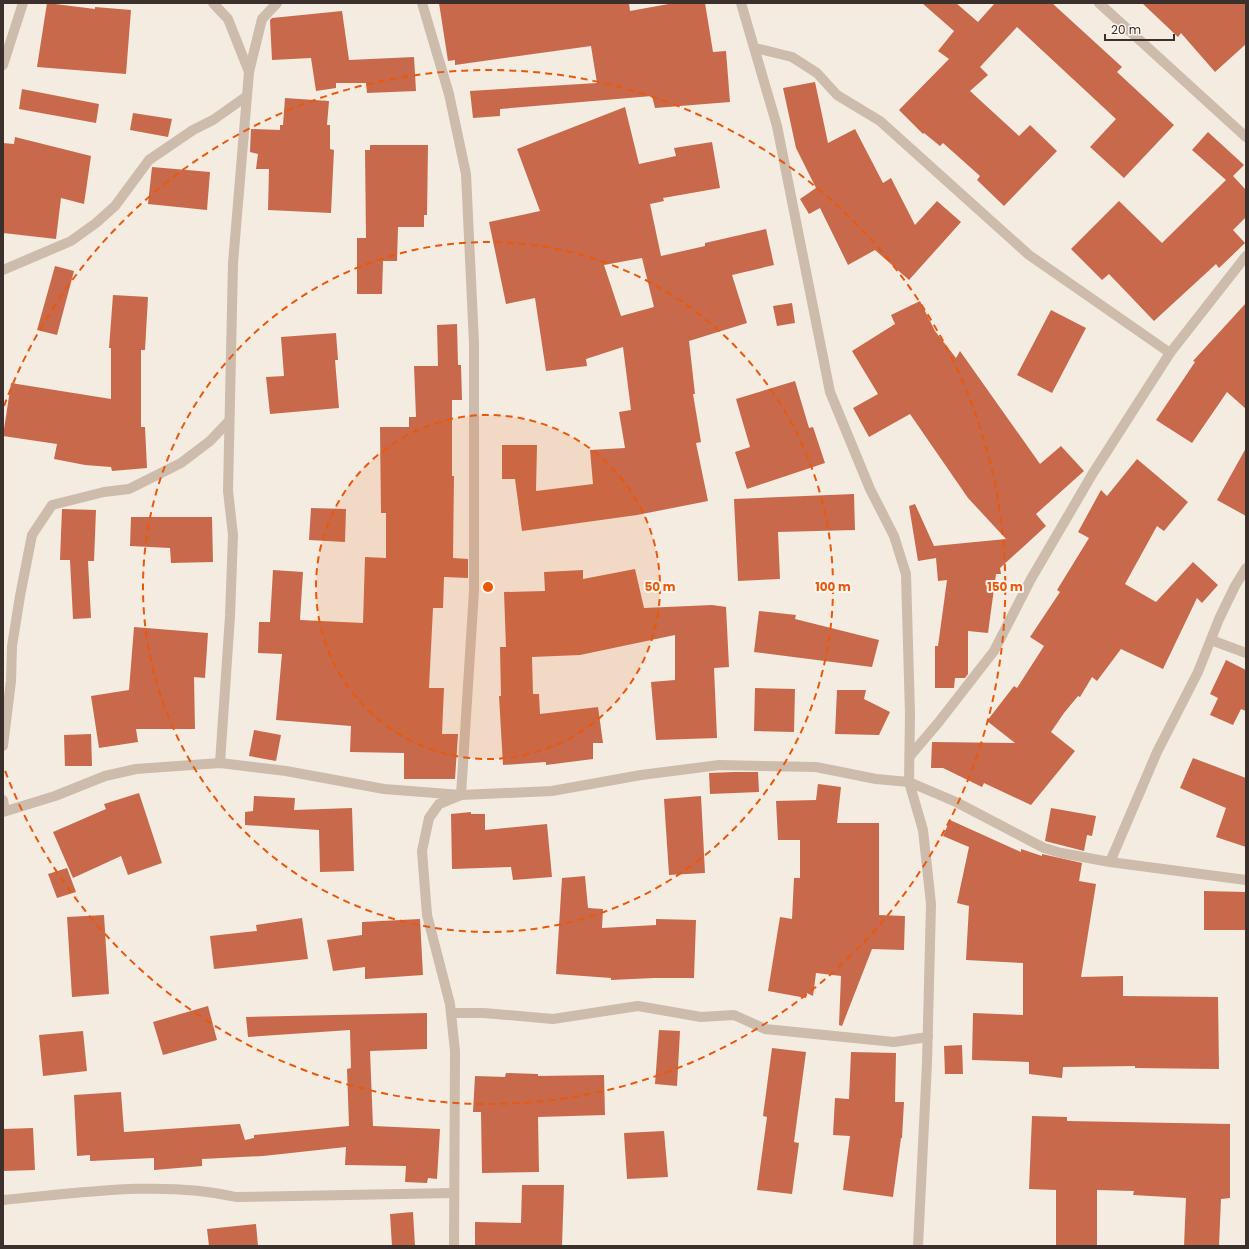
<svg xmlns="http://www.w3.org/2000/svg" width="1249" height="1249" font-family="Poppins,sans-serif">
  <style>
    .building { fill: #c8694b; fill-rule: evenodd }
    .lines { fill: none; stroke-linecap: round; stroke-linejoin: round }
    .street { stroke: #cdbbac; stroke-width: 10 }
    .ring { fill: none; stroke: #e8590c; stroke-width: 2; stroke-dasharray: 7 5 }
    .centre { fill: #e8590c; stroke: #fbf5ee; stroke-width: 2 }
    .ring-label { font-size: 12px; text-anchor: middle; font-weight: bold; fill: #e8590c; stroke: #fbf5ee; stroke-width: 4; stroke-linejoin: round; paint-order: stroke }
  </style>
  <rect width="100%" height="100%" fill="#f4ebe1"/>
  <g class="building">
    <path d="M47,3l48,6v-2l36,3 -5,64 -89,-7z"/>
    <path d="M439,3h190l1,8 44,-8h31l8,49 13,-1 4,51 -75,6 -3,-12 -152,13v7l-27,2 -3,-27 127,-8 -6,-37 -136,19v-5l-7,1z"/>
    <path d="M922,3h34l22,19 17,-19h57l70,64 -5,5 57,53 -50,53 -34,-31 26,-28 -99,-92 -37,40 8,8 -18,16 49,45 11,-11 27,26 -53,55 -27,-26 3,-4 -37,-33 -3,3 -16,-13 -1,1 -24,-24 50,-51 -11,-8 16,-20z"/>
    <path d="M1142,3h104v41l-31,28 -34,-39 -3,4z"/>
    <path d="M342,11l7,49 65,-3 2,34 -49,2 -1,-10h-30v5l-20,3 -5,-33 -39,2 -2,-40 2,-2z"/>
    <path d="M815,82l13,61 27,-14 28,54 8,-5 24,47 22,-24 24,21 -52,58 -34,-30 -27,15 -28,-57 -11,6 -9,-15 16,-11 -20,-40 -13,-60z"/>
    <path d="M22,89l77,15 -3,19 -77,-14z"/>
    <path d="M285,98l44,3 -2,24h3v24l4,1 -3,63 -63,-3 1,-41h-13l2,-15 -8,-2 1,-23 29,1v-5h3z"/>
    <path d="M625,107l14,57 37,-8 -2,-8 38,-6 8,46 -57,10 1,3 -14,3 11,52 44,-10v-3l61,-14 8,36 -42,10 15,48 -58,18 6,53h-2l8,48 -5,1 12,58 -71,14 -115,16 -7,-52h-13v-34h35l-1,46 57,-7 -3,-34 35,-2 -6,-36 12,-2 -8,-63 -37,12 1,7 -41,5 -11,-73 -29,6 -17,-82 51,-11 -23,-62zM642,258l12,49 -33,9 -17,-51z"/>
    <path d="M133,113l39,6 -4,18 -38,-7z"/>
    <path d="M1208,132l36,33 -11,11 13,14v27l-13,13 12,13 -26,25 -3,-4 -62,57 -45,-47 -7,6 -31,-31 48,-48 43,42 64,-63 -34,-30z"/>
    <path d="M15,137l76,19 -7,48 -23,-6 -5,41 -53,-6v-90l11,1z"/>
    <path d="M370,145h58l-1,70h-3v12h-26l-1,34h-14l-1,33h-25v-56h9l-1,-88h5z"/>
    <path d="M152,167l58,5 -3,38 -59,-6z"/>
    <path d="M55,266l19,5 -17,64 -20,-5z"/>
    <path d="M113,295l35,2 -3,53h-4v77h4l2,41 -35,3 -1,-4 -26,-2 -31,-6 3,-15 -54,-8 8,-53 100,16v-51h-2z"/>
    <path d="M920,301l15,30 21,27 4,-7 80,113 21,-18 23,25 -48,43 10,12 -46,42 1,6h-5l-8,59 -20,-2v43l-3,4h-10l-1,10h-19v-42h3l9,-66 -9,1 -2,-23 -18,3 -9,-55 6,-2 19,42 72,-7 -38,-41 -58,-84 -41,23 -16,-29 25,-14 -26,-43 43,-27 -4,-9z"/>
    <path d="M792,303l3,20 -18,3 -4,-20z"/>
    <path d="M1246,303v106l-19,-17 -35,51 -36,-23 39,-58 -2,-1z"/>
    <path d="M1051,310l35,18 -34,65 -35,-18z"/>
    <path d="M457,324l1,41h3l1,35h-10v76h2l-1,82 15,1v19l-24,-1 -1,31h-10l-4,80h15l-2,46h16l-3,45h-51v-26l-54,-1 1,-26 -75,-6 6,-66 -24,-1 1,-31h11l3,-52 30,2 -3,48 63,3 2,-66 21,1v-45h-5l-1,-86h29v-10h7l-2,-51h24l-1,-41z"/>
    <path d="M336,333l2,27h-3l4,48 -69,6 -4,-37 18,-1 -3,-39z"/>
    <path d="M795,381l14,47 4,-1 12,36 -78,26 -12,-37 15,-5 -14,-48z"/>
    <path d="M1246,448v68l-29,-16z"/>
    <path d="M1137,459l51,43 -24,29 -7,-5 -32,58 31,18 37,-40 25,23 -16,18 -5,-5 -34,71 -42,-20 -24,32 -5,-4 -12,20 -2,-1 -14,17 -13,19 24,19 -44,54 -47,-22 -2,4 -39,-19h-12l1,-26 83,1 -28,-22 27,-35 3,2 27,-42 -14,-9 30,-45 -3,-2 32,-52 -11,-6 23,-42 6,6z"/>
    <path d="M854,494l1,36 -77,2 2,47 -42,2 -4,-82z"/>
    <path d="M311,508l35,1 -1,33 -36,-2z"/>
    <path d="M62,509l34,1 -2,51h-6l3,57 -18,1 -3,-59h-10z"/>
    <path d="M131,517h81l1,45 -42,1 -1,-15 -40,-2z"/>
    <path d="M635,569l9,39 68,-3 14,2 3,60 -15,1 3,70 -61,2 -5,-58 24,-2v-45l-95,20 -48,2 1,37h6l1,20 58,-7 5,36h-10v16l-47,6v-3l-43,3 -4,-69h2l-1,-49h6l-2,-55 41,-1 -1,-19 39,-2v9z"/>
    <path d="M759,611l37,4 -1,4 84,21 -7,27 -118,-15z"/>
    <path d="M134,627l74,6 -3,45 -11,-1 1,52h-59l2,13 -39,6 -8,-52 38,-6z"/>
    <path d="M1226,660l20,10v41l-5,-2 -8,16 -23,-10 8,-17 -8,-4z"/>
    <path d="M755,688l40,1 -1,43 -40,-1z"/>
    <path d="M837,690h29l-2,9 26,13 -11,23 -44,-1z"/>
    <path d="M254,730l27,5 -5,26 -27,-5z"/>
    <path d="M91,734l1,32h-27l-1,-31z"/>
    <path d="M1193,758l53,20v69l-30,-10 10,-29 -46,-20z"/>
    <path d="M734,772h24l1,20 -49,2 -1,-21z"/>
    <path d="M818,784l23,3 -4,36h42v92l26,1 -1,34 -32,-1 -30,77 -3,-1 2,-49 -25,-3 -3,23 -6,-3 -1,5 -38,-7 12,-74 12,2 2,-41h6v-38h-22l-2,-39 40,-1z"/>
    <path d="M139,793l23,70 -34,12 -7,-19 -48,22 -20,-46 53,-23 -2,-5z"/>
    <path d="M254,796l41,2 -1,12 58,-2 2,63 -34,1 -1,-42 -74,-5v-13l8,-1z"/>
    <path d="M701,796l4,77 -36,2 -5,-76z"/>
    <path d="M1051,808l45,8 -4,20 -5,-1 -3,16 -39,-10z"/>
    <path d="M471,812v2h14v16l62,-6 5,53 -39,3 -2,-13 -59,2 -1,-55z"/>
    <path d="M950,820l71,32v-3l21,7v-2l40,9 -3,18 17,3 -15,93 42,-1v20l95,1 1,72 -84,-1v-2l-72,1 -1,11 -33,-4v-12l-57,-2 1,-47 50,2v-52l-57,-3 3,-54 -12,-3 12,-56 -26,-11z"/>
    <path d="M67,868l9,24 -19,6 -9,-24z"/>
    <path d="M585,876l3,32 15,1 -1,19 54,-3v-6l40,1 -2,58h-40l-43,2v-2l-55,-4 6,-96z"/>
    <path d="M1204,891l42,1v38h-42z"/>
    <path d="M104,915l5,79 -37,3 -5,-80z"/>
    <path d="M302,918l6,41 -94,10 -4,-33 47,-5 -1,-6z"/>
    <path d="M420,919l3,56 -58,4v-12l-32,4 -6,-31 35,-5v-13z"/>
    <path d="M208,1006l9,34 -54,15 -10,-33z"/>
    <path d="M427,1013v36l-57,2 3,75 67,3 -3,50 -9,-1 -1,5 -22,-1 1,-16 -61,-1 1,-18 -83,9 -61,3v7l-48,4v-12l-64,3v-6l-13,1 -3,-61 47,-3 3,40 116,-8 5,16 9,-2v-3l95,-9 -2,-57 4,-1 -1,-38 -102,7 -2,-20z"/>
    <path d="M659,1030l21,1 -3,55 -22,-2z"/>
    <path d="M83,1031l4,40 -44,5 -4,-41z"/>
    <path d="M962,1045l1,29h-18l-1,-28z"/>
    <path d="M772,1048l34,4 -12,90 5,1 -7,51 -35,-4 10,-73 -4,-1z"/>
    <path d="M851,1052l45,1 -1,49h9l-2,36h-1l-8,59 -50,-7 7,-54 -17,-1 2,-37 14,1z"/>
    <path d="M506,1073l32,1v2l66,-1 1,40 -67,2 1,55 -57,1 -1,-61h-8l2,-36 30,1z"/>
    <path d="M1032,1116l35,1v4l163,3v74l-9,1 -2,47h-35l2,-48 -53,-3 1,-4 -37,-1v56h-41v-56l-27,-1z"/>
    <path d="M33,1128l2,42 -32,1v-42z"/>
    <path d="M664,1131l4,46 -41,2 -3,-46z"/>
    <path d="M522,1185h42l-2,61h-87v-24l46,1z"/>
    <path d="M413,1212l2,34h-23l-2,-32z"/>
    <path d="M256,1224l2,22h-49l-2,-17z"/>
  </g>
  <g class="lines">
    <g class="street">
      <path d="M213,3l15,16 21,53"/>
      <path d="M422,3l27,91 17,80 8,169v248l-13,204 -22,9 -10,14 -7,33 5,64 23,89 5,47 -1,195"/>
      <path d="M741,3l36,123 53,266 40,97 24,47 12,38 4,140 -1,68 14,48 8,74 -4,159 -9,183"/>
      <path d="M1099,3l147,134"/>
      <path d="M755,48l37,9 25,16 20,22 43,26 149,134 141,98"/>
      <path d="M3,65l20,-62"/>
      <path d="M3,270l68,-29 25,-18 19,-17 34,-46 44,-30 20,-10 34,-24"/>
      <path d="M1211,640l35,13"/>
      <path d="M3,746l8,-65 1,-35 8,-50 12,-61 20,-30 52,-13 25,-3 52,-26 29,-22 19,-20"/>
      <path d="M910,756l28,-33 56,-72 37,-72 62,-106 77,-120 76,-97"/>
      <path d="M220,763l10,-147 3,-81 -5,-44 5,-228 16,-191 13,-53 15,-16"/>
      <path d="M3,800l2,11"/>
      <path d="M3,812l52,-16 50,-20 31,-7 84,-6 66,8 98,18 77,6 91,-4 89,-16 78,-10 97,2 60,12 33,3 47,20 88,46 17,5 49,9 136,18"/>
      <path d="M1110,862l47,-110 41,-80 21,-53 16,-33 11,-18"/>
      <path d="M451,1013h33l69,6 85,-13 63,11 33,-2 31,14 129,13 34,-5"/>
      <path d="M3,1200c75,-7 160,-20 233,-3l217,-4"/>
    </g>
  </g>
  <circle cx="488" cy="587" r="172" fill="#e8590c" fill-opacity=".12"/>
  <g class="ring">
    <circle cx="488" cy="587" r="172"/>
    <circle cx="488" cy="587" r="345"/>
    <path d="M4 406A517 517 0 1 1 4 768"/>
  </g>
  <circle cx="488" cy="587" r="6" class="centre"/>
  <g class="ring-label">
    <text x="660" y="591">50 m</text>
    <text x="833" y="591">100 m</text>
    <text x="1005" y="591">150 m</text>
  </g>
  <rect width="1249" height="1249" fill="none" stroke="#3b302b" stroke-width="8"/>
  <path d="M1105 34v6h69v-6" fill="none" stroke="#3b302b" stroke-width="2"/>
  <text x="1111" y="34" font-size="12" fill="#3b302b" stroke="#fbf5ee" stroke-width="3" paint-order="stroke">20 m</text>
</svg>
